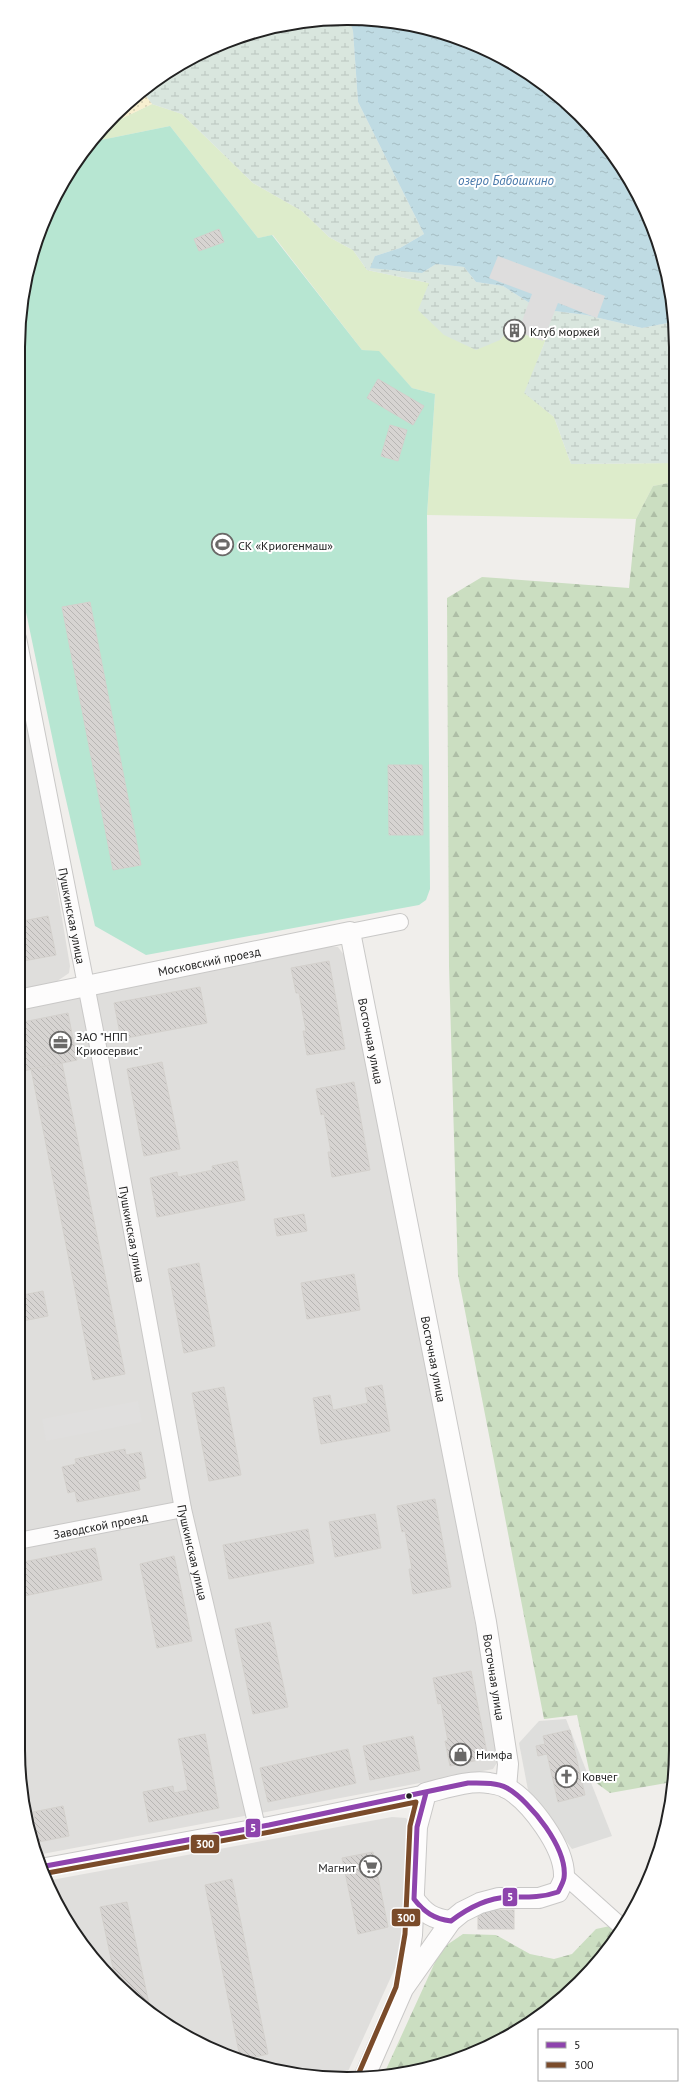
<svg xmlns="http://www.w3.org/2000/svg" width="694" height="2097" font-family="'PT Sans',sans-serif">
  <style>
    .residential { fill: #dfdedc }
    .religious { fill: #dededc }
    .grass { fill: #ddeccb }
    .forest { fill: url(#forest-firs) }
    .wetland { fill: url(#wetland-marsh) }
    .sand { fill: url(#sand-dots) }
    .pitch { fill: #b7e6d2 }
    .parking { fill: #e0dfde }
    .water { fill: url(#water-ripples) }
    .pier { fill: #dedddd }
    .building { fill: url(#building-back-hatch); stroke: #d3d0cc }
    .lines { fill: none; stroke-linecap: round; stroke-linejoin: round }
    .minor-casing { stroke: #c9c8c7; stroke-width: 18 }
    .tertiary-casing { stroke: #c9c8c7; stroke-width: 22 }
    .minor { stroke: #fdfcfc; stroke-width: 16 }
    .tertiary { stroke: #fdfcfc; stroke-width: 20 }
    .bus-1-casing { stroke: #fff; stroke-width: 8 }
    .bus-2-casing { stroke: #fff; stroke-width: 8 }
    .bus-1 { stroke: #8e44ad; stroke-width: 5 }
    .bus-2 { stroke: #7a4b2a; stroke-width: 5 }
    .bus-dot { fill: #222; stroke: #fff; stroke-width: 1.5 }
    .labels { text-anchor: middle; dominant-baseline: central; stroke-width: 4; stroke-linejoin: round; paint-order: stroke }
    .poi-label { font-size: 12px; fill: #222; stroke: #fff; text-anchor: start }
    .street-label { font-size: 12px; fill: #222; stroke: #fff }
    .water-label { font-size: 13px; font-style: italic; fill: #4a7aab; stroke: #fff }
    .rim { fill: none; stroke: #222; stroke-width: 2 }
    .line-badge { stroke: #fff; stroke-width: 1.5 }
    .badge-label { font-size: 11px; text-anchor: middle; font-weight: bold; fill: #fff }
  </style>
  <defs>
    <pattern id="forest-firs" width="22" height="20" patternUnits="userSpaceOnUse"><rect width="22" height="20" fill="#cbdec1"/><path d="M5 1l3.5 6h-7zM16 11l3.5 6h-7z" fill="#aebea6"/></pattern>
    <pattern id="wetland-marsh" width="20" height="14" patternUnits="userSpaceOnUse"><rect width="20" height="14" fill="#d9e6de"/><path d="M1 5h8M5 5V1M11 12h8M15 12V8" fill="none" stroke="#bac5be"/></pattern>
    <pattern id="sand-dots" width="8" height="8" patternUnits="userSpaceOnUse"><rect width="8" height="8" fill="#f8f0d0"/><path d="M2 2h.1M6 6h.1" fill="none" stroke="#d4ceb2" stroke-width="1.8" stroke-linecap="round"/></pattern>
    <pattern id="water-ripples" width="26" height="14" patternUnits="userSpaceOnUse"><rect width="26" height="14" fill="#bfdbe3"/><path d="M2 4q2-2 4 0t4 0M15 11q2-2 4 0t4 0" fill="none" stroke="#a4bcc2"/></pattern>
    <pattern id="building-back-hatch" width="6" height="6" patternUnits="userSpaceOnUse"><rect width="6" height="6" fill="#d7d4d2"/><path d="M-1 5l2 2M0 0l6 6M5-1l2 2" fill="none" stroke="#b8b6b4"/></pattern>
  </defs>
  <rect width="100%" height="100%" fill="#f0eeeb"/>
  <g class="residential">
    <path d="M18,655l52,311 -1,7 -13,9 -38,8z"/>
    <path d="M326,946l12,1 9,12 153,793 -2,9 -5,8 -20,4 -436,82 -13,-41 -6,-64v-742z"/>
    <path d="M392,1817l14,1 7,9 -12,128 -56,123 -41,-2 -103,-31 -54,-34 -47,-44 -54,-86z"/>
  </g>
  <path class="religious" d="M566,1719l46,117 -40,13 -44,-59 -9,-47 20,-22z"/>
  <path class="grass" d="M152,104l30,10 71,69 49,28 27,26 24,13 14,20 62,13 71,57 12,-14 34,13 -21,54 29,24 17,47 103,-1v19l-21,4 -17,33 -209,-4 8,-121 -23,-6 -33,-36 -17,-2 -89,-115 -15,3 -88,-112 -79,16 15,-16z"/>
  <g class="forest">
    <path d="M674,482l2,1268 -4,32 -62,11 -19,-14 -14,-64 -33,4 -86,-444 -9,-309 -2,-368 35,-21 147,11 7,-69 17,-33z"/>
    <path d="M610,1926l9,8 -40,49 -49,40 -98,45 -49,8 58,-127 22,-15 33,1 34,19 24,5 18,-5 24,-25z"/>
  </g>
  <path class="wetland" d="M349,19l4,12 5,71 66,132 -24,14 -25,8 47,17 14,-9 28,3 12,15 27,4 36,23 47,6 56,13 31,-6 1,141 -103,1 -17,-47 -30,-24 22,-54 -34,-13 -12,14 -24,10 -32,-15 -26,-25 11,-27 -62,-13 -14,-20 -24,-13 -27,-26 -49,-28 -71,-69 -30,-10 -10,-13 40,-29 59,-26 63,-15z"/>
  <path class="sand" d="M142,91l10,13 -46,22 24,-26z"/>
  <path class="pitch" d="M170,126l88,112 14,-3 90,115 17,1 33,37 23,6 -8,121 3,374 -4,11 -7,5 -273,50 -51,-29 -37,-161 -40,-191v-227l11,-85 23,-60 34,-55 5,-5z"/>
  <path class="parking" d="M138,1401l4,21 -96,19 -4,-22z"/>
  <path class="water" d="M349,19h19l64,10 98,44 64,57 57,91 22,83v18l-31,6 -56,-13 -47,-6 -36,-23 -27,-4 -12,-15 -28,-3 -14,9 -52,-5 5,-12 25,-8 24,-14 -66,-132 -5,-71z"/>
  <path class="pier" d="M498,256l107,40 -8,22 -39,-15 -15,38 -25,-9 14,-38 -43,-16z"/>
  <g class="building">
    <path d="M219,229l5,13 -25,9 -5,-12z"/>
    <path d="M514,324l7,2 -5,12 -7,-3z"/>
    <path d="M378,379l46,27 -11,19 -46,-27z"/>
    <path d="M390,425l17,5 -9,31 -17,-5z"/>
    <path d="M90,602l51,263 -28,5 -51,-263z"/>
    <path d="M388,765h34l1,70h-34z"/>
    <path d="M48,916l8,39 -38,7v-40z"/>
    <path d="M329,961l16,88 -38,6 -4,-24h3l-7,-38h-3l-5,-25z"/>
    <path d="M200,987l7,36 -86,16 -7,-36z"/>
    <path d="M68,1013l9,47 -59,12v-49z"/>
    <path d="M162,1062l18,87 -36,7 -17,-87z"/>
    <path d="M62,1063l63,311 -32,6 -62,-311z"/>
    <path d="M354,1082l16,88 -38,7 -4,-25h3l-7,-38 -3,1 -5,-26z"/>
    <path d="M237,1161l8,39 -88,17 -7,-39 27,-6 1,5 35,-7 -1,-4z"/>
    <path d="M18,1201h3l4,23 -7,2z"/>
    <path d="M304,1214l3,17 -30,5 -3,-17z"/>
    <path d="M199,1263l16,83 -31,7 -16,-84z"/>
    <path d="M354,1274l6,36 -53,9 -6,-36z"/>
    <path d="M43,1291l5,25 -30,6v-26z"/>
    <path d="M382,1385l8,46 -69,13 -8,-46 17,-3 3,15 35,-7 -3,-15z"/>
    <path d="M224,1387l17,88 -32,6 -17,-88z"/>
    <path d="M125,1449l1,6 15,-3 5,26 -8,2 2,10 -63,12 -2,-11 -7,2 -6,-26 14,-3 -1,-5z"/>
    <path d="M435,1499l16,88 -38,7 -4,-25h3l-7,-38 -3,1 -5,-26z"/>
    <path d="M375,1514l6,34 -46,9 -6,-35z"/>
    <path d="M308,1529l6,34 -85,16 -6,-34z"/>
    <path d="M95,1548l7,32 -78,16 -6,-33z"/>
    <path d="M174,1556l18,85 -35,7 -17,-84z"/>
    <path d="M270,1622l18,85 -35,7 -18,-85z"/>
    <path d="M471,1671l17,87 -38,8 -5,-25h3l-7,-38 -3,1 -5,-26z"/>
    <path d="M570,1730l15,65 -27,7 -11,-48 -9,2 -2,-10 9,-2 -2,-8z"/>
    <path d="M205,1734l14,74 -70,14 -6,-30 30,-6 1,7 14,-3 -10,-51z"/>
    <path d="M413,1736l7,34 -50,10 -7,-34z"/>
    <path d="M348,1749l8,34 -88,19 -8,-34z"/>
    <path d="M63,1806l6,30 -36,7 -7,-23 9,-1 -2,-7z"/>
    <path d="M373,1852l15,75 -30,7 -16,-76z"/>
    <path d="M232,1879l36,175 -21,5 -7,-2 -35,-172z"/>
    <path d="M127,1902l24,111 -35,-31 -16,-75z"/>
    <rect x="478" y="1910" width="36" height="19"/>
  </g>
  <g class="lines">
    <defs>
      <g id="minor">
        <path id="s1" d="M18,638l79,403 86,468 74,318"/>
        <path d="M350,932l50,-10"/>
        <path id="s2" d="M18,1541l165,-32"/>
        <path d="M40,1867l229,-42 157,-32"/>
        <path d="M565,1876l58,52"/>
      </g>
      <g id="tertiary">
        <path id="s3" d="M18,1000l332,-68 136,690 22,142 -2,24"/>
        <path d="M414,1899c11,15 19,20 37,22"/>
        <path d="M364,2078l39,-89 48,-68 11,-9 18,-9 19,-5h40l19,-6c2,-5 7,-12 6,-17 0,-28 -33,-73 -57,-87 -5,-3 -13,-4 -18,-5 -21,-3 -43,5 -63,10l-9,34 -5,108 -9,54"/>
      </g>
    </defs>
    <use href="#minor" class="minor-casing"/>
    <use href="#tertiary" class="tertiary-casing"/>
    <use href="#minor" class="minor"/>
    <use href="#tertiary" class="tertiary"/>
    <defs>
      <path id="bus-1" d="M40,1867l229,-42 199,-42c13,0 28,-1 39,5 24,14 61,61 57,90 -1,5 -4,10 -6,14 -17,6 -32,5 -50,5 -21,1 -40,11 -57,24 -17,-2 -27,-9 -37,-22l3,-72 9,-34"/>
      <path id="bus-2" d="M42,1874l228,-42 146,-30 -6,24 -5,108 -9,53 -38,88"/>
    </defs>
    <use href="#bus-1" class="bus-1-casing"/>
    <use href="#bus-2" class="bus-2-casing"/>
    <use href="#bus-1" class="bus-1"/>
    <use href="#bus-2" class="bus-2"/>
  </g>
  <defs>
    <symbol id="building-ring" viewBox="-11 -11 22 22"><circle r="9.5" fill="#fff" stroke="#6a6968" stroke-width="1.5"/><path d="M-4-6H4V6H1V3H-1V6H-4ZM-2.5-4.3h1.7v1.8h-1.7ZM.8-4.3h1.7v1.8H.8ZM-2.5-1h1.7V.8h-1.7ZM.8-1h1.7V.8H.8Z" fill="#6a6968"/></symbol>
    <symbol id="stadium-ring" viewBox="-11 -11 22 22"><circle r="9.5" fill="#fff" stroke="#6a6968" stroke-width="1.5"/><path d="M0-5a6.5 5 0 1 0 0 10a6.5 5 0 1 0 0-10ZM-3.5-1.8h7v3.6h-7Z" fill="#6a6968"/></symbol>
    <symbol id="office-ring" viewBox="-11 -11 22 22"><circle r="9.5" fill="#fff" stroke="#6a6968" stroke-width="1.5"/><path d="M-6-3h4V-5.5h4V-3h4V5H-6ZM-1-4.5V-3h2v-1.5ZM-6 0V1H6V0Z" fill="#6a6968"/></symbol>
    <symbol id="shop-ring" viewBox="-11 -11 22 22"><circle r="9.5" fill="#fff" stroke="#6a6968" stroke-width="1.5"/><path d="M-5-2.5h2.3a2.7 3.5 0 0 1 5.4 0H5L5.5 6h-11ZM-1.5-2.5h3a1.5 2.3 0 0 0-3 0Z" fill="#6a6968"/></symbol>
    <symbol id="church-ring" viewBox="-11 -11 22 22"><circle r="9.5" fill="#fff" stroke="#6a6968" stroke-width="1.5"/><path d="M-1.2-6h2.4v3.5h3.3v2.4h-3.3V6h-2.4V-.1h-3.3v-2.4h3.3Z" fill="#6a6968"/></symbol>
    <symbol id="supermarket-ring" viewBox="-11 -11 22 22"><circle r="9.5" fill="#fff" stroke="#6a6968" stroke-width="1.5"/><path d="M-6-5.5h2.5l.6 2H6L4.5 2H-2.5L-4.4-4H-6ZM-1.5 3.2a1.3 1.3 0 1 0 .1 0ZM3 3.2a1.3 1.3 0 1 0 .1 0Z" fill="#6a6968"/></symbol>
  </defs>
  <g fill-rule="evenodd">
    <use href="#building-ring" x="502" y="318" width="25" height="25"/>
    <use href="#stadium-ring" x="210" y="532" width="25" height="25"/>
    <use href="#office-ring" x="48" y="1030" width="25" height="25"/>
    <use href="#shop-ring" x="448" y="1742" width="25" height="25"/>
    <use href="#church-ring" x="554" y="1764" width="25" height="25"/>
    <use href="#supermarket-ring" x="358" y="1854" width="25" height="25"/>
  </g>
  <circle class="bus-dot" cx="409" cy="1796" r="3.5"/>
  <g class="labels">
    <g class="poi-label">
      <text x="530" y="331">Клуб моржей</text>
      <text x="238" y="545">СК «Криогенмаш»</text>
      <text x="76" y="1036">ЗАО "НПП<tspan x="76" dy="14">Криосервис"</tspan></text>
      <text x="476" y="1754">Нимфа</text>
      <text x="582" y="1776">Ковчег</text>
      <text x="356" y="1867" text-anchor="end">Магнит</text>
    </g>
    <g class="street-label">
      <text stroke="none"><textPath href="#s1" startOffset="283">Пушкинская улица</textPath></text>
      <text stroke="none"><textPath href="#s3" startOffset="195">Московский проезд</textPath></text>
      <text stroke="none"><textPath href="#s3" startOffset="450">Восточная улица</textPath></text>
      <text stroke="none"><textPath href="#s1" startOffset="607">Пушкинская улица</textPath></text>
      <text stroke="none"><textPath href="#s3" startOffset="774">Восточная улица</textPath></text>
      <text stroke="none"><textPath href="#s2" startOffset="84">Заводской проезд</textPath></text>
      <text stroke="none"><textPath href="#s1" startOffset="931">Пушкинская улица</textPath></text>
      <text stroke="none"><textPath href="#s3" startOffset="1098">Восточная улица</textPath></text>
    </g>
    <g class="water-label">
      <text x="506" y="180">озеро Бабошкино</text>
    </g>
  </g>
  <path d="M0 0H694V2097H0ZM347 25H347A322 322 0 0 1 669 347V1750A322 322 0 0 1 347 2072H347A322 322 0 0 1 25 1750V347A322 322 0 0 1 347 25Z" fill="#fff" fill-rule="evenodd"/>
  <path class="rim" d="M347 25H347A322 322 0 0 1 669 347V1750A322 322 0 0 1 347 2072H347A322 322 0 0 1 25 1750V347A322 322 0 0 1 347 25Z"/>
  <g class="line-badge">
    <rect x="245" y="1818" width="16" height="20" rx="4" fill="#8e44ad"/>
    <rect x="190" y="1834" width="30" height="20" rx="4" fill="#7a4b2a"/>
    <rect x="502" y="1887" width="16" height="20" rx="4" fill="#8e44ad"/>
    <rect x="391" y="1908" width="30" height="19" rx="4" fill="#7a4b2a"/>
  </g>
  <g class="badge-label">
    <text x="253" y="1832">5</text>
    <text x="205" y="1848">300</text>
    <text x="510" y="1901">5</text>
    <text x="406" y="1922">300</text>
  </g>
  <rect x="538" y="2029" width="140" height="52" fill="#ffffff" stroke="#a7a7a7"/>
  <rect x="546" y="2042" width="20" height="6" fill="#8e44ad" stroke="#a7a7a7"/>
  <text x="574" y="2049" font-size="12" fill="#222222">5</text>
  <rect x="546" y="2062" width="20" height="6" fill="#7a4b2a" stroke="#a7a7a7"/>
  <text x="574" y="2069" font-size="12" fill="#222222">300</text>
</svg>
